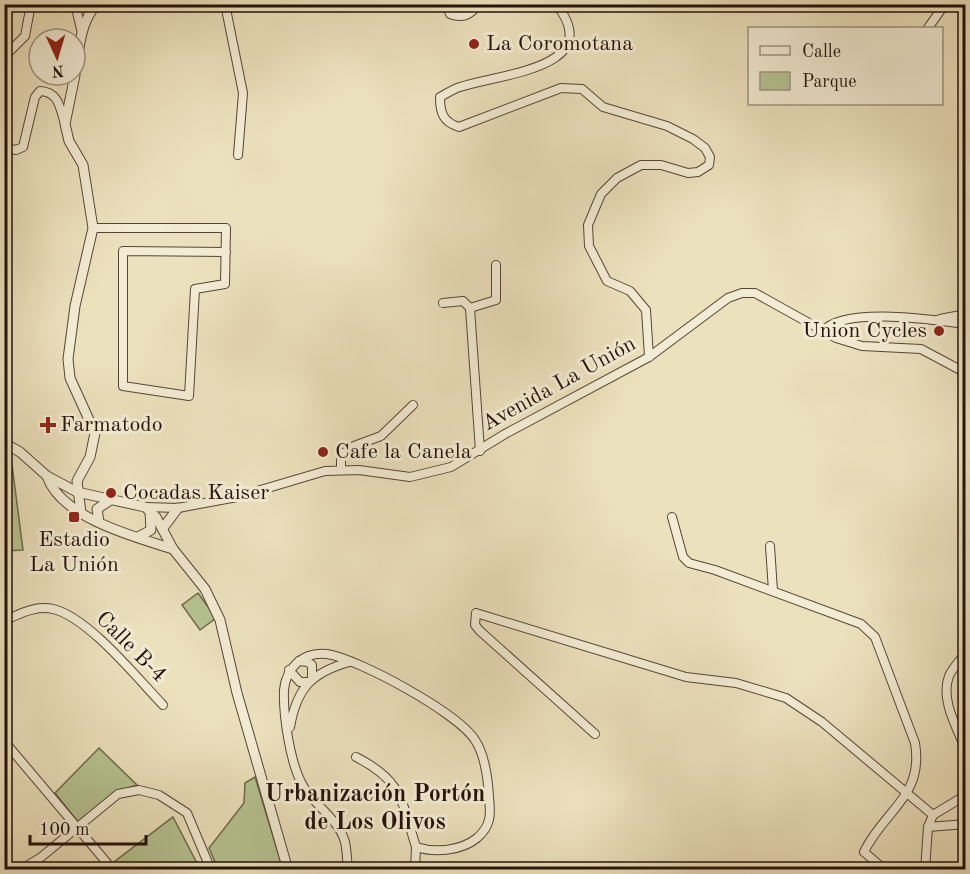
<svg xmlns="http://www.w3.org/2000/svg" width="970" height="874" font-family="'Old Standard TT',serif">
  <style>
    .green { fill: #b6c392; stroke: #6d6a4e; stroke-width: 1.5 }
    .lines { fill: none; stroke-linecap: round; stroke-linejoin: round }
    .minor-casing { stroke: #564537; stroke-width: 10 }
    .tertiary-casing { stroke: #564537; stroke-width: 11 }
    .minor { stroke: #f3ecd4; stroke-width: 8 }
    .tertiary { stroke: #f3ecd4; stroke-width: 9 }
    .poi-dot { fill: #8f2418; stroke: #f3ecd4; stroke-width: 2 }
    .labels { text-anchor: middle; dominant-baseline: central; stroke-width: 6; stroke-linejoin: round; paint-order: stroke }
    .poi-label { font-size: 22px; fill: #24110a; stroke: #f3ecd4; text-anchor: start }
    .street-label { font-size: 22px; fill: #24110a; stroke: #f3ecd4 }
    .neighbourhood-label { font-size: 24px; font-weight: bold; fill: #24110a; stroke: #f3ecd4 }
  </style>
  <rect width="100%" height="100%" fill="#ece1bd"/>
  <filter id="stains"><feTurbulence type="fractalNoise" baseFrequency=".00333" numOctaves="4"/><feColorMatrix values="0 0 0 0 .2 0 0 0 0 .09 0 0 0 0 .02 0 0 0 .5 -.17"/></filter>
  <radialGradient id="worn" r=".72"><stop offset=".6" stop-color="#630" stop-opacity="0"/><stop offset="1" stop-color="#630" stop-opacity=".3"/></radialGradient>
  <g class="green">
    <path d="M5,454l6,3 12,93 -18,1z"/>
    <path d="M198,593l18,25 -16,12 -18,-25z"/>
    <path d="M99,748l38,37 -20,7 -39,30 -23,-29z"/>
    <path d="M255,777l28,92h-65l-9,-21 35,-45 1,-20z"/>
    <path d="M173,817l27,52h-81l-5,-7z"/>
  </g>
  <g class="lines">
    <defs>
      <g id="minor">
        <path d="M75,4l7,29"/>
        <path d="M225,4l18,89 -5,62"/>
        <path d="M446,4l4,10c13,5 20,1 29,-10"/>
        <path d="M556,4c52,65 -59,70 -96,83 -7,2 -14,7 -20,10 0,16 3,25 19,30l102,-39 21,1 21,18 64,19 26,13 12,9 5,9 -1,8 -11,7 -10,1 -27,-8h-20l-24,13 -16,16 -13,31 1,21 18,35 23,10 16,19 3,47"/>
        <path d="M928,28l17,-24"/>
        <path d="M4,53h4l17,-17 6,-32"/>
        <path d="M4,148l12,2 7,-3 12,-50 5,-6c19,1 20,17 25,33"/>
        <path d="M93,228h133l-1,56 -30,5 -6,107 -66,-10v-135l103,1"/>
        <path d="M443,303l20,-2 7,7 10,143"/>
        <path d="M470,308l26,-8v-35"/>
        <path d="M940,319l26,-5"/>
        <path d="M823,331c22,-25 111,-11 143,-7"/>
        <path d="M341,470v-15l13,-9 27,-10 32,-31"/>
        <path d="M145,507l33,1 59,-11 88,-26 34,-1 51,7 41,-10 54,-33 144,-77 79,-59 14,-5h13l81,45 26,8 59,3 45,24"/>
        <path d="M672,517l11,40 6,6 26,7 146,54 14,13 40,106c9,54 -31,67 -51,109l21,18"/>
        <path d="M770,546l3,45"/>
        <path d="M4,621c15,-7 32,-16 49,-12 35,8 84,69 110,96"/>
        <path d="M966,652c-5,8 -13,15 -17,24 -9,24 8,52 17,74"/>
        <path d="M299,661l9,1 4,3v14"/>
        <path d="M289,670l11,12h8"/>
        <path d="M290,727c7,-39 21,-54 59,-65"/>
        <path d="M595,734l-115,-103 -5,-6 1,-12 210,64 50,6 50,15 36,24 111,93"/>
        <path d="M4,741l109,129"/>
        <path d="M928,827l38,-3"/>
        <path d="M20,870l20,-12 78,-64 21,-4 20,5 28,18 24,57"/>
        <path d="M348,870c-1,-9 -1,-19 -3,-28 -6,-23 -32,-37 -43,-58 -12,-22 -19,-69 -18,-94 2,-22 19,-39 43,-36 32,5 131,59 148,86 10,15 13,40 14,57 2,18 2,29 -12,41 -16,13 -42,15 -61,9 -15,-47 -13,-66 -60,-90"/>
        <path d="M415,870l1,-23"/>
        <path d="M925,870l3,-43 5,-12 33,-20"/>
      </g>
      <g id="tertiary">
        <path d="M75,73c4,-22 5,-52 22,-69"/>
        <path d="M75,75l-10,49 4,17 14,24 10,63 -18,78 -7,53 2,19 25,55 -5,24 -13,24 4,32"/>
        <path d="M4,443l16,9 27,24 30,16 68,15 11,10 17,32 32,40 15,31 17,73 51,177"/>
        <path d="M47,476c14,42 88,61 126,73"/>
        <path d="M99,522l-2,-13 12,-8"/>
        <path d="M163,528l15,-20"/>
        <path d="M138,537l13,-7 -1,-18"/>
      </g>
    </defs>
    <use href="#minor" class="minor-casing"/>
    <use href="#tertiary" class="tertiary-casing"/>
    <use href="#minor" class="minor"/>
    <use href="#tertiary" class="tertiary"/>
  </g>
  <g class="poi-dot">
    <circle cx="474" cy="44" r="6"/>
    <circle cx="939" cy="331" r="6"/>
    <path d="M45 416h6v6h6v6h-6v6h-6v-6h-6v-6h6z"/>
    <circle cx="323" cy="452" r="6"/>
    <circle cx="111" cy="493" r="6"/>
    <rect x="68" y="511" width="12" height="12" rx="3"/>
  </g>
  <g class="labels">
    <g class="poi-label">
      <text x="486" y="44">La Coromotana</text>
      <text x="927" y="331" text-anchor="end">Union Cycles</text>
      <text x="60" y="425">Farmatodo</text>
      <text x="335" y="452">Cafe la Canela</text>
      <text x="123" y="493">Cocadas Kaiser</text>
      <text x="74" y="540" text-anchor="middle">Estadio<tspan x="74" dy="25">La Unión</tspan></text>
    </g>
    <g class="street-label">
      <text transform="translate(559 384) rotate(-29)">Avenida La Unión</text>
      <text transform="translate(131 647) rotate(45)">Calle B-4</text>
    </g>
    <g class="neighbourhood-label">
      <text x="375" y="795">Urbanización Portón<tspan x="375" dy="28">de Los Olivos</tspan></text>
    </g>
  </g>
  <rect width="970" height="874" fill="none" stroke="#ece1bd" stroke-width="24"/>
  <rect x="6" y="6" width="958" height="862" fill="none" stroke="#24110a" stroke-width="3"/>
  <rect x="12" y="12" width="946" height="850" fill="none" stroke="#24110a" stroke-width="1.5"/>
  <rect x="748" y="27" width="195" height="78" fill="#f3ecd4" stroke="#a09483" stroke-width="1.5"/>
  <rect x="760" y="46" width="30" height="9" fill="#f3ecd4" stroke="#a09483" stroke-width="1.5"/>
  <text x="802" y="57" font-size="18" fill="#24110a">Calle</text>
  <rect x="760" y="72" width="30" height="18" fill="#b6c392" stroke="#a09483" stroke-width="1.5"/>
  <text x="802" y="87" font-size="18" fill="#24110a">Parque</text>
  <g transform="translate(57 57) rotate(176)"><circle r="28" fill="#f3ecd4" stroke="#a09483" stroke-width="1.5"/>
  <path d="M0-4.5L10 22L0 15L-10 22Z" fill="#8f2418"/>
  <text y="-9" font-size="16" font-weight="bold" text-anchor="middle" fill="#24110a">N</text>
  </g>
  <path d="M30 835v9h116v-9" fill="none" stroke="#24110a" stroke-width="3"/>
  <text x="39" y="835" font-size="18" fill="#24110a" stroke="#f3ecd4" stroke-width="4.5" paint-order="stroke">100 m</text>
  <rect width="100%" height="100%" filter="url(#stains)"/>
  <rect width="100%" height="100%" fill="url(#worn)"/>
</svg>
